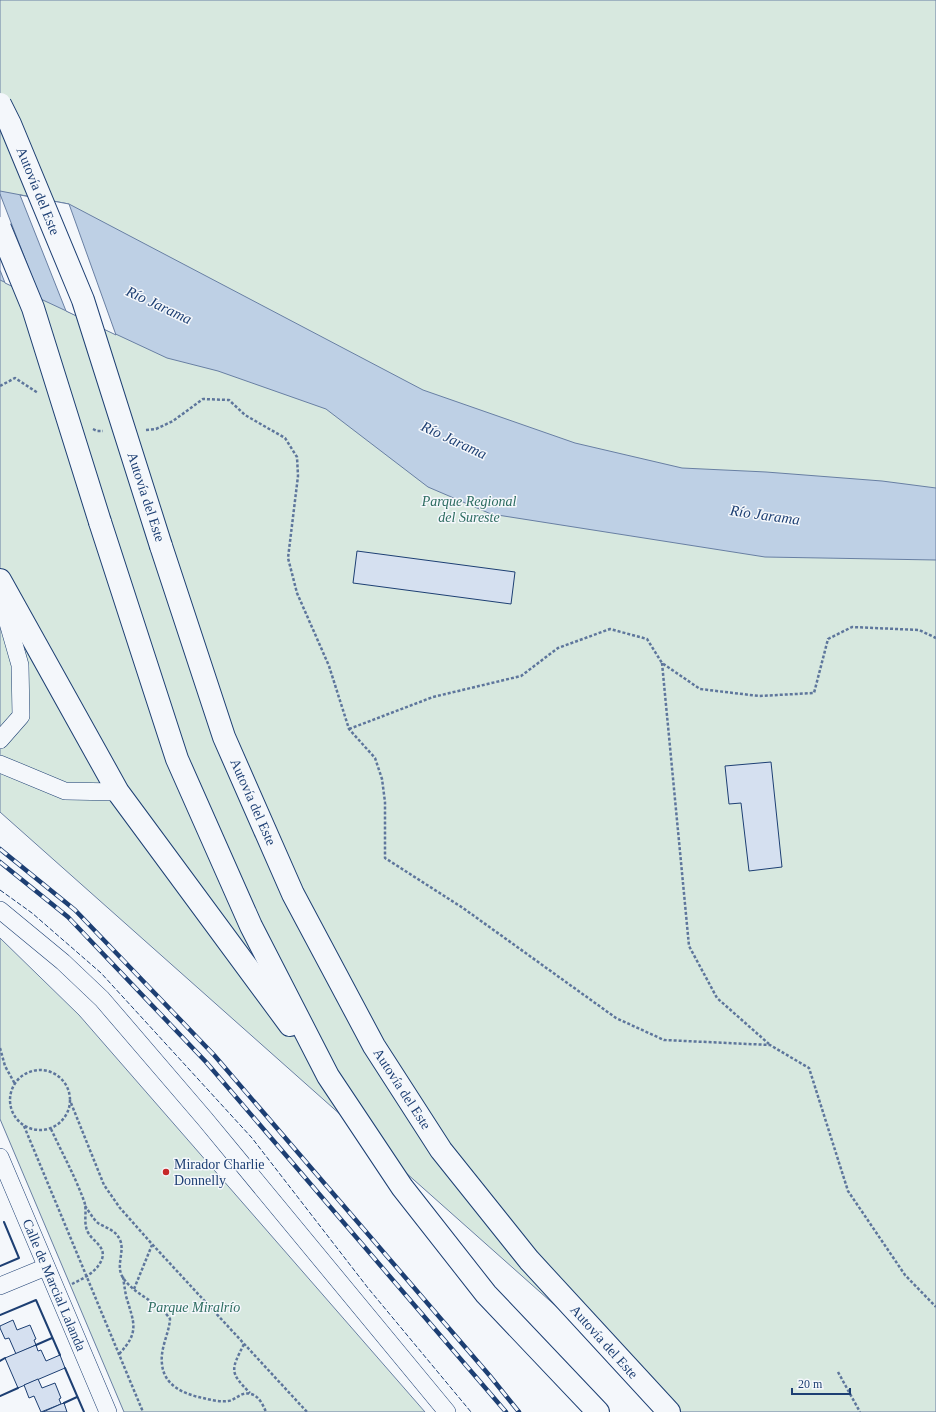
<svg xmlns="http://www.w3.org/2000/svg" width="936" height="1412" font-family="'Times New Roman',serif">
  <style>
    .green { fill: #d7e8df; stroke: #687fa3 }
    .water { fill: #bed0e5; stroke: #687fa3 }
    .pier { fill: #f4f7fb; stroke: #687fa3 }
    .building { fill: #d5e0f0; stroke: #1d3f73 }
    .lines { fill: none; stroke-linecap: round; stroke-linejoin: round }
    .street-casing { stroke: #1d3f73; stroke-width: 18 }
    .highway-casing { stroke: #1d3f73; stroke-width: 24 }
    .path { stroke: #5e769c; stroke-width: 2.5; stroke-dasharray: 3 2; stroke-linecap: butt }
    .street { stroke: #f4f7fb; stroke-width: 17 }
    .highway { stroke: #f4f7fb; stroke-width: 22 }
    .rail-casing { stroke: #1d3f73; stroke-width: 4.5 }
    .rail { stroke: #f4f7fb; stroke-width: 3; stroke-dasharray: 9; stroke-linecap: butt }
    .highway-bridge-casing { stroke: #1d3f73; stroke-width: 24; stroke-linecap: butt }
    .highway-bridge { stroke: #f4f7fb; stroke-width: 22 }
    .fence { stroke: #1d3f73; stroke-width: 1; stroke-dasharray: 5 2; stroke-linecap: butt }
    .wall { stroke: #1d3f73; stroke-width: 2 }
    .poi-dot { fill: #c62828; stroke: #f4f7fb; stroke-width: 1.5 }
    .labels { text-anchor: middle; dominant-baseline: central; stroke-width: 3; stroke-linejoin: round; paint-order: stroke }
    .street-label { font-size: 14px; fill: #1d3f73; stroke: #f4f7fb }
    .park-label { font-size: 14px; font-style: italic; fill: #2c6c60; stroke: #f4f7fb }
    .poi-label { font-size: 14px; fill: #1d3f73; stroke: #f4f7fb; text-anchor: start }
    .water-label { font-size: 15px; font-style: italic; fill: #1d3f73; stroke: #f4f7fb }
  </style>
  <rect width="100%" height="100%" fill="#f4f7fb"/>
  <g class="green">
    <path d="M0,0h936v1412h-261l-675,-600z"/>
    <path d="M0,938l79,77 346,397h-301l-124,-293z"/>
  </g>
  <path class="water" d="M0,191l69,13 354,186 152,53 107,25 84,4 116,9 54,7v72l-171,-3 -274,-43 -63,-27 -102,-78 -108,-38 -51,-13 -167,-78z"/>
  <g class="pier">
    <path d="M0,194l41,106 -36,-17 -5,-13z"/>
    <path d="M20,195l49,9 47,131 -50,-24z"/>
  </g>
  <g class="building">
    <path d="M357,551l158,21 -4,32 -158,-21z"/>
    <path d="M771,762l11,105 -33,4 -8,-68 -12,1 -4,-38z"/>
    <path d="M13,1320l4,10 13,-5 6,14 -2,1 2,5 -20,9 -7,-16 -4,1 -5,-11v-2z"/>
    <path d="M36,1345l2,6 3,-1 5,11 14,-6 5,13 -47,20 -13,-30z"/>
    <path d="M38,1379l4,9 13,-5 6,15 -2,1 2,5 -20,8 -7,-16 -5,2 -5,-13z"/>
    <path d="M64,1403l3,9h-24l18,-8z"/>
  </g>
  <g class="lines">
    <defs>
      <g id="street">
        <path d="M0,595l20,70 1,51 -21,24"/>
        <path d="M0,764l65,27 53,1"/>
        <path d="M0,910l63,52 39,37 103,120 242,293"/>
        <path d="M0,1157l108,255"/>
        <path d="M0,1286l46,-19"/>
      </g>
      <g id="highway">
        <path d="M100,522l77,237 74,167 77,150 74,111 84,107 112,118"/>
        <path d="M161,546l63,191 69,157 81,152 67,104 88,110 140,152"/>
        <path d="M0,580l118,212 172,233"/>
      </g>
    </defs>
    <use href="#street" class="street-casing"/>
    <use href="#highway" class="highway-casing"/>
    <g class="path">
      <path d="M0,386l15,-8 23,15"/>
      <path d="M93,429l4,2h6"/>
      <path d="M146,430l10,-1 17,-8 30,-22 26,1 16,15 40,23 12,19 1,19 -10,82 9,35 32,73 20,63 26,29 7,21 3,23v56l78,50 153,110 48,22 106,5 39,23 39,123 57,84 31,32"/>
      <path d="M662,663l27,283 28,52 52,46"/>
      <path d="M349,729l84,-32 88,-21 37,-28 52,-19 37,10 15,24 38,26 59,7 55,-3 14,-54 24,-12 67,3 17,8"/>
      <path d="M0,1048l5,18 10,18"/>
      <circle cx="40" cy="1100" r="30"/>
      <path d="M71,1103l33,82 16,23 32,36 155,168"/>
      <path d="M24,1126l119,286"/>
      <path d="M51,1129c11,24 24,47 33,72 4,10 -2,23 5,33 5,8 17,13 13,25 -5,13 -18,19 -30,25"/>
      <path d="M85,1206c4,5 8,13 13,17 8,5 18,7 22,17 5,10 -4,25 2,36 11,19 36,25 48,43 -1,15 -10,29 -8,45 2,22 22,30 41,34 8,2 17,4 25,3 8,-1 13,-10 23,-7 8,2 12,11 15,18"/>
      <path d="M134,1289l18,-44"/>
      <path d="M244,1344c-13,26 -15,28 6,49"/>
      <path d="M119,1354c21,-22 15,-31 7,-58 -1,-6 -2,-12 -3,-19"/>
      <path d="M838,1372l22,40"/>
    </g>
    <use href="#street" class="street"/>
    <use href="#highway" class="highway"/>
    <defs>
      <g id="rail">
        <path d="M0,849l75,61 139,145 276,321 29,36"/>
        <path d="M0,862l68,55 138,145 300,350"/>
      </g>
    </defs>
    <use href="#rail" class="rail-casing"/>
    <use href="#rail" class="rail"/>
    <defs>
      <g id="highway-bridge">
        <path d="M0,104l10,20 73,176 78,246"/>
        <path d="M0,228l33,80 67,214"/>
      </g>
    </defs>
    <use href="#highway-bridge" class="highway-bridge-casing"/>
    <use href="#highway-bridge" class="highway-bridge"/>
    <path class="fence" d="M0,890l32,23 69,60 151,165 116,150 103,124"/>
    <g class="wall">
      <path d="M0,1266l19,-8 -15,-36"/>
      <path d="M0,1315l36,-15 24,55"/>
      <path d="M36,1345l16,-7"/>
      <path d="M0,1361l5,-3"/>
      <path d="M65,1368l19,44"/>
      <path d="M0,1396l18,-8"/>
      <path d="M64,1403l13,-6"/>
    </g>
  </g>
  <circle class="poi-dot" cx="166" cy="1172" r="4"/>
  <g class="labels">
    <g class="street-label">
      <text transform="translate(38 191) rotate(68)">Autovía del Este</text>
      <text transform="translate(146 497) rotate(72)">Autovía del Este</text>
      <text transform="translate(253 802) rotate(66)">Autovía del Este</text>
      <text transform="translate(402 1089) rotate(57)">Autovía del Este</text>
      <text transform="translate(54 1285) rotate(67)">Calle de Marcial Lalanda</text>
      <text transform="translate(604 1342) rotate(48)">Autovía del Este</text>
    </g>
    <g class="park-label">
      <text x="469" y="501">Parque Regional<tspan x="469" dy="16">del Sureste</tspan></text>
      <text x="194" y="1307">Parque Miralrío</text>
    </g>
    <g class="poi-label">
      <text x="174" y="1164">Mirador Charlie<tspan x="174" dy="16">Donnelly</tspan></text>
    </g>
    <g class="water-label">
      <text transform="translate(159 305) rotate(25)">Río Jarama</text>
      <text transform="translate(454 440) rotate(25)">Río Jarama</text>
      <text transform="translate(765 515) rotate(8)">Río Jarama</text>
    </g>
  </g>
  <path d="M792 1388v6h58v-6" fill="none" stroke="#1d3f73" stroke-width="2"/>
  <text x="798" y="1388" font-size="12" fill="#1d3f73" stroke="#f4f7fb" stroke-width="3" paint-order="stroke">20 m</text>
</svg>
